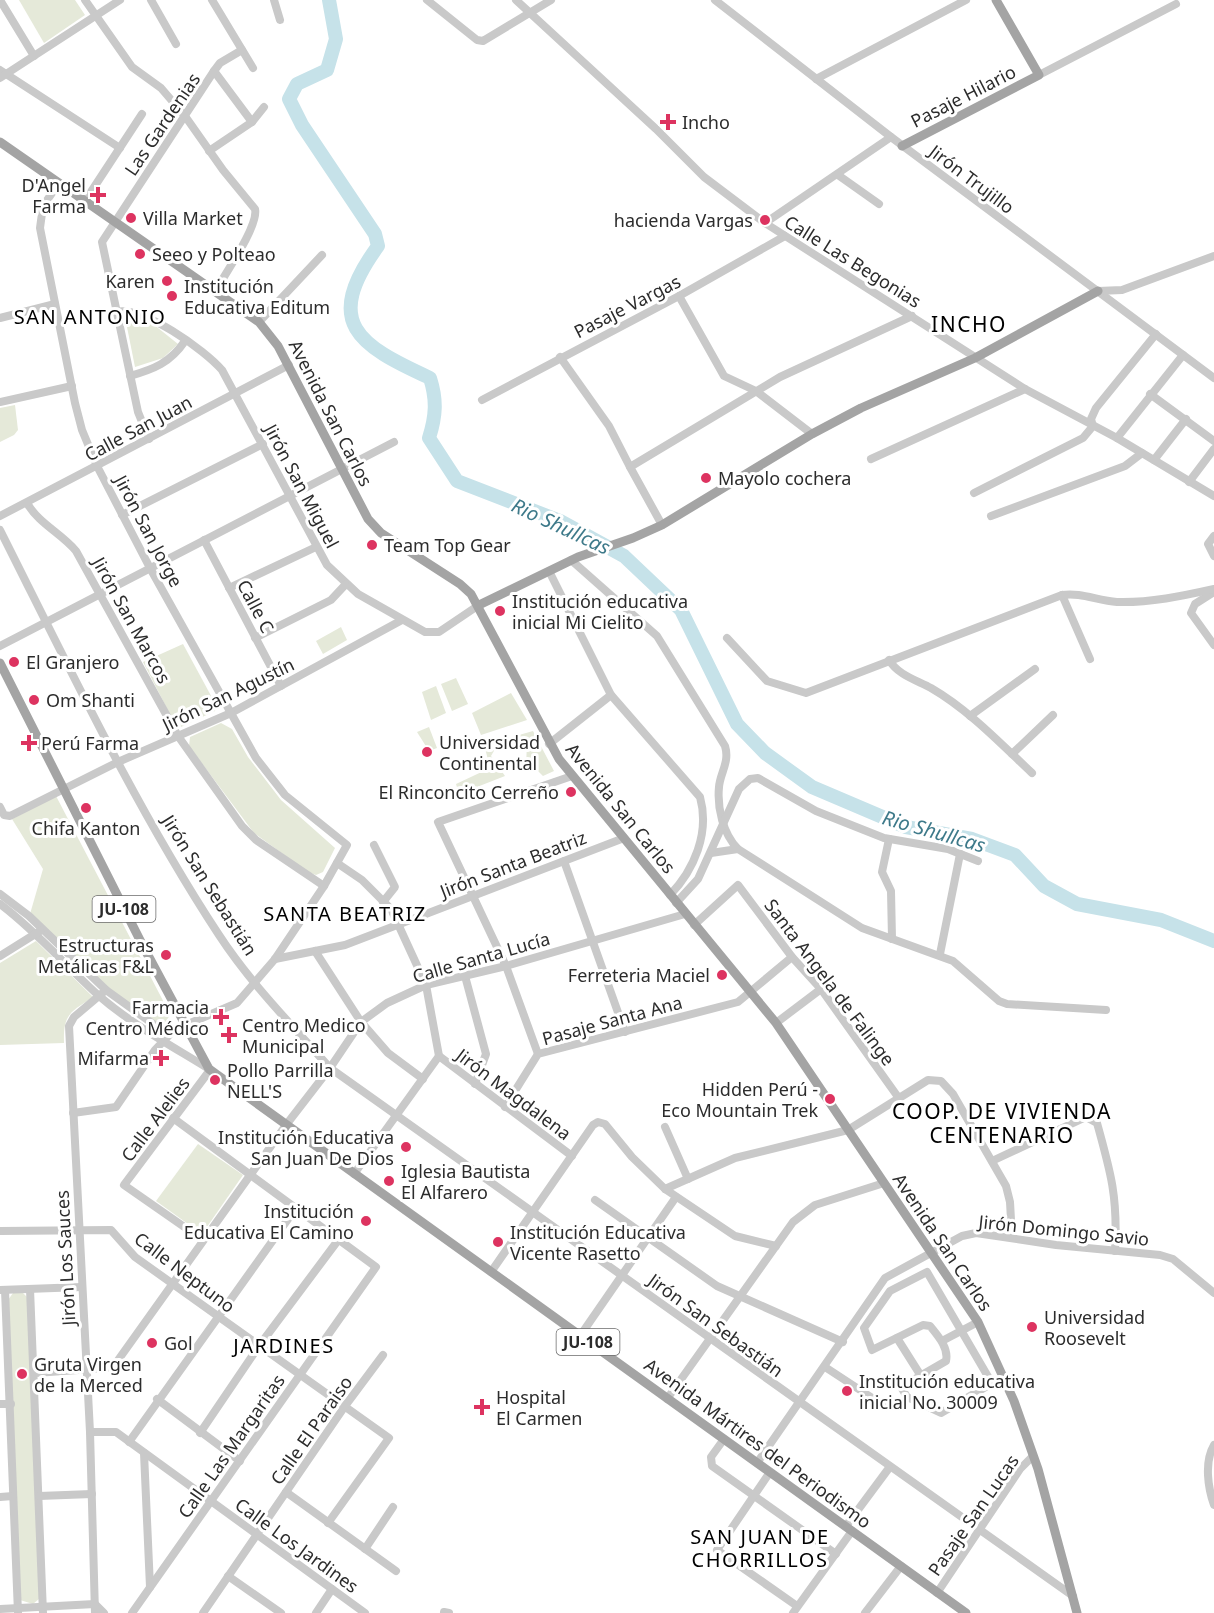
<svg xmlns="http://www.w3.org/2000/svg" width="1214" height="1613" font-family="'Noto Sans',sans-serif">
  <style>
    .green { fill: #e5e9d9 }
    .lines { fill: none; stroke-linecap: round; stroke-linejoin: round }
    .river { stroke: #c6e2e9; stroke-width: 14 }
    .minor { stroke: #c9c9c9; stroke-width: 8 }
    .major { stroke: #a4a4a4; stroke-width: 9 }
    .poi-dot { fill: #dd3360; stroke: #fff; stroke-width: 2 }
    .labels { text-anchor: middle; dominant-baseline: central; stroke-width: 6; stroke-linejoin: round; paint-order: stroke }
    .shield { fill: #fff; stroke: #6b6b6b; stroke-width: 1.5 }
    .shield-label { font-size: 16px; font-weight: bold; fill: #2c2c2c }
    .street-label { font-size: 18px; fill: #2c2c2c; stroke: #fff }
    .poi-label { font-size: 18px; fill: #2c2c2c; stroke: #fff; text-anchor: start }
    .neighbourhood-label { font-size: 20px; letter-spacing: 1.5px; fill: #000; stroke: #fff }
    .water-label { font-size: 20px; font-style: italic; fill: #3e7a8a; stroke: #fff }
    .quarter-label { font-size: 21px; letter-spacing: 1.5px; fill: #000; stroke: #fff }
  </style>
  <rect width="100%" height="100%" fill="#fff"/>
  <g class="green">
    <path d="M19,0h56l10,15 -41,28z"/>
    <path d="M124,312l29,12 25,20 -15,14 -28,9z"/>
    <path d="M15,405l3,25 -4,5 -14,7v-34z"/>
    <path d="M341,627l6,13 -24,14 -7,-13z"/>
    <path d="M183,644l33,61 -1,6 -34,16 -6,-3 -32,-62z"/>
    <path d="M456,678l12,26 -16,7 -11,-27z"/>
    <path d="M436,686l10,27 -15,7 -9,-28z"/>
    <path d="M511,693l16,27 -46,15 -9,-22z"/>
    <path d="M221,723l11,6 16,28 33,43 54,48 -12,24 -7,3 -8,-3 -54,-39 -65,-87 1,-9z"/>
    <path d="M429,727l8,21 -8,3 -12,-19z"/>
    <path d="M533,731l21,40 -11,5 -10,-10 -7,3 1,-28h-7l-1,-6z"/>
    <path d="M492,741l3,8 -4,7 14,20 -46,18 -3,-10 34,-16 -6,-24z"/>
    <path d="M56,796l114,218 -4,9 -7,2 -46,-33 -83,-78 13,-45 -31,-50z"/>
    <path d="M36,941l57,56c-22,15 -30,16 -29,46l-64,2v-82z"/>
    <path d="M198,1144l45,31 -41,59 -46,-33z"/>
    <path d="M13,1293h10l5,5 12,300 -7,6 -13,-4 -12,-300z"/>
  </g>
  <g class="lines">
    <path class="river" d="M329,0l7,39 -9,31 -30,14 -8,15 13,26 73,109 3,12c-56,77 -20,99 52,132 7,22 6,38 -1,60l28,43 103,40 64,35 57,54 56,114 28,29 47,34 94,40 66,12 43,16 29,31 33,18 84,16 53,21"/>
    <g class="minor">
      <path d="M0,0l34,56"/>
      <path d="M85,0l47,67 29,21 24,28 38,54 32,39c4,16 -30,65 -39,81"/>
      <path d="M151,0l25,44"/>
      <path d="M212,0l41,68"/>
      <path d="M274,0l6,20"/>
      <path d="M427,0l50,40 6,1 68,-41"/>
      <path d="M516,0l140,129 48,48 61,46 260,166 92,49 97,58"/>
      <path d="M715,0l176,137 323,241"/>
      <path d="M0,70l120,78"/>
      <path d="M214,71l38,51"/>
      <path d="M1039,75l137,-71"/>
      <path d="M0,78l120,-78"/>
      <path d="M816,79l150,-79"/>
      <path d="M209,151l43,-29 12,-15"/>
      <path d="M838,175l41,29"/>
      <path d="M85,201l57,-87"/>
      <path d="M765,223l126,-86"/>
      <path d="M1098,291l24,-1 92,-34"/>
      <path d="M679,296l45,80 32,15 56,43"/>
      <path d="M116,312c26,-7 89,38 106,58l105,195 31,29 67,38h14l40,-27"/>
      <path d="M0,318l55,-14"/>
      <path d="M259,322l63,-67"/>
      <path d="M560,357l49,69 21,41"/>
      <path d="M130,376c24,-7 40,-13 55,-35"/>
      <path d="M1150,394l64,47"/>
      <path d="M482,400l197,-104 106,-60"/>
      <path d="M0,402l72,-16"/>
      <path d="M1117,438l66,-83"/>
      <path d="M149,439l-11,-27 -36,-170 112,-171 6,-8 22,-13"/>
      <path d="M871,459l154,-70"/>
      <path d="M1154,460l32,-41"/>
      <path d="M1189,482l25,-33"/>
      <path d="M974,493l109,-55 10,-12 -2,-7 5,-11 60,-74"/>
      <path d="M27,503c12,21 34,30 49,48l102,185 64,90 14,14 68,46"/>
      <path d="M122,515l141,-71"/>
      <path d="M0,516l289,-151"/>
      <path d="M991,516l134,-50 17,-13"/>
      <path d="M662,525l-32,-58 150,-90 132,-61"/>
      <path d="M0,530c69,137 135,277 219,405 32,49 73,90 111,133l743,528"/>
      <path d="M1214,536l-6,8 6,12"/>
      <path d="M204,540l77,146"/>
      <path d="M571,560l86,76 68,110c5,16 -5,27 -6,41 -2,21 4,47 19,62"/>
      <path d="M549,571l62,124 89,102c10,36 -6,73 -30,98"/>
      <path d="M229,588l87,-41"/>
      <path d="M1214,592l-19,12 -4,9 23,32"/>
      <path d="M1062,595l28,64"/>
      <path d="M255,638l76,-38 14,-15"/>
      <path d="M727,638l40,43 39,12 256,-98c19,-3 36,6 55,7 32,1 66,-6 97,-13"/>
      <path d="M0,646l394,-204"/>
      <path d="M889,660c9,15 27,20 42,28 38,22 70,56 101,85"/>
      <path d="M970,716l65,-47"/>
      <path d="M549,744l62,-49"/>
      <path d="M1012,754l41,-39"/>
      <path d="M0,807l4,8 6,1 108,-54 113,-49 171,-93"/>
      <path d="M889,839l-7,33 9,19 1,48"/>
      <path d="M374,845l21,42 -12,15"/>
      <path d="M711,853l27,-4 124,79 91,33 46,40 8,3 99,6"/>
      <path d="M564,861l61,171"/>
      <path d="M337,863l25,17 29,29 7,15 28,61 13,71 -85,118"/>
      <path d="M0,894l29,22 77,74 50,36 18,4 63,-27 38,-44 49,-73 23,-41 -62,-50 -29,-37 -106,-190 -53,-102 -15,-36 -7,-27 -35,-175 3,-22 16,-23"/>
      <path d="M676,903l22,-24 41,-90 11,-10 8,-1 58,33 68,27 64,11 30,12"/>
      <path d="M0,904c36,27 65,61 98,91 33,29 74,51 111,74"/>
      <path d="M694,925l44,-40 54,72 29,32 77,108"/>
      <path d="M315,951l46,71 27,31 35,26"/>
      <path d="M940,954l20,-100"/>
      <path d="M0,956l40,-25"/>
      <path d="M275,959l70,-14 279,-107"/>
      <path d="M465,976l21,78 -11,30"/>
      <path d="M776,1023l45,-34"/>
      <path d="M538,1054l-32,-88 -68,-144 134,-46"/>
      <path d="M439,1056l133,100"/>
      <path d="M505,1107l33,-53 200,-52 54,-45"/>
      <path d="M73,1113l43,-6 39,-57 19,-20"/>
      <path d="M665,1127l23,52"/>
      <path d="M992,1161l94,-44 11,6c14,50 21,75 18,128"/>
      <path d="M665,1189l70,-31 113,-28 80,-50 13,1 12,13 53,92 4,16 2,36"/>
      <path d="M595,1200l122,86 126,56"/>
      <path d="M0,1231l111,-1 24,27 254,181 -61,85"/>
      <path d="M203,1240l-79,-55 86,-115"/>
      <path d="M491,1272l102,-147 5,-3 7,2 27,33 33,32 70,47 41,10"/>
      <path d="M927,1272l63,108 -1,5 -48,28 -34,-16 -6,-10 45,-26c3,-13 -8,-25 -16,-35l-7,-1 -49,24 -2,1 -8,-22 26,-37z"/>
      <path d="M30,1289l13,324"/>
      <path d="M0,1290l82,-3"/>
      <path d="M5,1290l13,323"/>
      <path d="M580,1336l96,-139"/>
      <path d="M897,1338l24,38"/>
      <path d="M942,1341l36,-19"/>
      <path d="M825,1367l61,40"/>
      <path d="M35,1373l72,-5 9,-5 170,-238 44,-57 31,-46 26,-19 39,-18 80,-19 179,-52"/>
      <path d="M157,1399l83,62"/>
      <path d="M667,1399l126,-177 22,-17 69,-22"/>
      <path d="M0,1404h11"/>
      <path d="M90,1432h26l249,181"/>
      <path d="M200,1433l59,-87 80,-107"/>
      <path d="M724,1439l-13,18 1,9 124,88"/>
      <path d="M129,1442l167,-234"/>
      <path d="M1214,1445c-10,17 -6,43 0,60"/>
      <path d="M144,1453l6,134"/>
      <path d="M757,1463l128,-185 77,-42 14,-3 80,12 104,10 13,4 41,34"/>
      <path d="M770,1472l-53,78 80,56"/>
      <path d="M286,1492l110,79"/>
      <path d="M39,1496l53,-2"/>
      <path d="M0,1497l13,-1"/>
      <path d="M846,1526l43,-58"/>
      <path d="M365,1549l28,-42"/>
      <path d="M228,1576l53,37"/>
      <path d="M937,1593l83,-124 13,-13"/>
      <path d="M0,1609l95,-5 9,9"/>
      <path d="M444,1612l5,1"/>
      <path d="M95,1613l-5,-181 -21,-406 5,-9 32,-27"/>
      <path d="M132,1613l244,-346 -203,-149"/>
      <path d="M203,1613l142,-207 38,-51"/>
      <path d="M316,1613l16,-24"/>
      <path d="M793,1613l59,-82"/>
      <path d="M865,1613l36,-47"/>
    </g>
    <g class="major">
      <path d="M0,142l259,180 19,24 90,173 13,14 79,51 11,10 88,165 217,264 202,299 36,79 24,68 39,144"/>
      <path d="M902,146l137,-71 -43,-75"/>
      <path d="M479,605l99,-48 55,-19 29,-13 150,-91 49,-26 114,-50 123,-67"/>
      <path d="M0,663l143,283 66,123 757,544"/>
    </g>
  </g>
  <g class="poi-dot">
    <path d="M665 113h6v6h6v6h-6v6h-6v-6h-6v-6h6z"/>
    <path d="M95 186h6v6h6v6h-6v6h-6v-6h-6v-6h6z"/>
    <circle cx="131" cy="218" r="6"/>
    <circle cx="765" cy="220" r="6"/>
    <circle cx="140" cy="254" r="6"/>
    <circle cx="167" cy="281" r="6"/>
    <circle cx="172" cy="296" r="6"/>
    <circle cx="706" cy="478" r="6"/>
    <circle cx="372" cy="545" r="6"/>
    <circle cx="500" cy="611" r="6"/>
    <circle cx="14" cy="662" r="6"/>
    <circle cx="34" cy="700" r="6"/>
    <path d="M26 734h6v6h6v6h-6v6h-6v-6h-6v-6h6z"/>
    <circle cx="427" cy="752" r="6"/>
    <circle cx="571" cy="792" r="6"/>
    <circle cx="86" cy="808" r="6"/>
    <circle cx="166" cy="955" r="6"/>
    <circle cx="722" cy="975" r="6"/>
    <path d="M218 1008h6v6h6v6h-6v6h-6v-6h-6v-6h6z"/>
    <path d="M226 1026h6v6h6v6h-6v6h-6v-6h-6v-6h6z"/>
    <path d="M158 1049h6v6h6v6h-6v6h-6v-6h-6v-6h6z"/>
    <circle cx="215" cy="1080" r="6"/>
    <circle cx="830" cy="1099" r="6"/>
    <circle cx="406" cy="1147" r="6"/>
    <circle cx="389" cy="1181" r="6"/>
    <circle cx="366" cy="1221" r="6"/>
    <circle cx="498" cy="1242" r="6"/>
    <circle cx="1032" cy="1327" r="6"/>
    <circle cx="152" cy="1343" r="6"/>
    <circle cx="22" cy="1374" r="6"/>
    <circle cx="847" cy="1391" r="6"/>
    <path d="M479 1398h6v6h6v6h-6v6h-6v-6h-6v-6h6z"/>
  </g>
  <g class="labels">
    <g class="shield">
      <rect x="92.5" y="896" width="63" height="26" rx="4.5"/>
      <rect x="556.5" y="1329" width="63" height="26" rx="4.5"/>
    </g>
    <g class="shield-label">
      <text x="124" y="909">JU-108</text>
      <text x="588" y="1342">JU-108</text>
    </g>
    <g class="street-label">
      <text transform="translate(963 96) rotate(-27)">Pasaje Hilario</text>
      <text transform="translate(162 124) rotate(-56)">Las Gardenias</text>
      <text transform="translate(972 179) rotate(37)">Jirón Trujillo</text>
      <text transform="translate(853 261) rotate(32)">Calle Las Begonias</text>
      <text transform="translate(627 306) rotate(-27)">Pasaje Vargas</text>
      <text transform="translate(331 413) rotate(63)">Avenida San Carlos</text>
      <text transform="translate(138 428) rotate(-28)">Calle San Juan</text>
      <text transform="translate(302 486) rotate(62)">Jirón San Miguel</text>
      <text transform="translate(149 531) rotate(62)">Jirón San Jorge</text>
      <text transform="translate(256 606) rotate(62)">Calle C</text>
      <text transform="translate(132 620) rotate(61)">Jirón San Marcos</text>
      <text transform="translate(228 694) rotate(-26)">Jirón San Agustín</text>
      <text transform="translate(621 808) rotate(51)">Avenida San Carlos</text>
      <text transform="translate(513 864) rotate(-21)">Jirón Santa Beatriz</text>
      <text transform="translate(210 885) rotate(58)">Jirón San Sebastián</text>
      <text transform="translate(481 957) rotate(-16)">Calle Santa Lucía</text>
      <text transform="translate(830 982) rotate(53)">Santa Angela de Falinge</text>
      <text transform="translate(612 1020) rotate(-15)">Pasaje Santa Ana</text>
      <text transform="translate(514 1094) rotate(37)">Jirón Magdalena</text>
      <text transform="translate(155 1119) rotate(-53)">Calle Alelies</text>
      <text transform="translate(1064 1230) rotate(6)">Jirón Domingo Savio</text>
      <text transform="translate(943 1242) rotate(56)">Avenida San Carlos</text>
      <text transform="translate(65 1258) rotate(-93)">Jirón Los Sauces</text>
      <text transform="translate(185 1272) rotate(37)">Calle Neptuno</text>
      <text transform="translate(716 1325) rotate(36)">Jirón San Sebastián</text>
      <text transform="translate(311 1430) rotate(-55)">Calle El Paraiso</text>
      <text transform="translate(758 1443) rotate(36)">Avenida Mártires del Periodismo</text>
      <text transform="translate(231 1446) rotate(-55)">Calle Las Margaritas</text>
      <text transform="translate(973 1515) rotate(-55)">Pasaje San Lucas</text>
      <text transform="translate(297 1545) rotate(36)">Calle Los Jardines</text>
    </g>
    <g class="poi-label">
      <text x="682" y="122">Incho</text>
      <text x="86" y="185" text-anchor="end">D'Angel<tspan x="86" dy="21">Farma</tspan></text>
      <text x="143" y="218">Villa Market</text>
      <text x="753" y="220" text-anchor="end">hacienda Vargas</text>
      <text x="152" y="254">Seeo y Polteao</text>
      <text x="155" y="281" text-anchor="end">Karen</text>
      <text x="184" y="286">Institución<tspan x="184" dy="21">Educativa Editum</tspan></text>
      <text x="718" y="478">Mayolo cochera</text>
      <text x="384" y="545">Team Top Gear</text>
      <text x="512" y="601">Institución educativa<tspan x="512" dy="21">inicial Mi Cielito</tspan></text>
      <text x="26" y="662">El Granjero</text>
      <text x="46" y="700">Om Shanti</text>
      <text x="439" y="742">Universidad<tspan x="439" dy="21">Continental</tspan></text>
      <text x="41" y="743">Perú Farma</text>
      <text x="559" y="792" text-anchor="end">El Rinconcito Cerreño</text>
      <text x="86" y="828" text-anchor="middle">Chifa Kanton</text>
      <text x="154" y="945" text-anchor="end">Estructuras<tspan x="154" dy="21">Metálicas F&amp;L</tspan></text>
      <text x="710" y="975" text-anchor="end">Ferreteria Maciel</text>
      <text x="209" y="1007" text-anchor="end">Farmacia<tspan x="209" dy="21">Centro Médico</tspan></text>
      <text x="242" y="1025">Centro Medico<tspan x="242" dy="21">Municipal</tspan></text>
      <text x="149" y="1058" text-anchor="end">Mifarma</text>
      <text x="227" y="1070">Pollo Parrilla<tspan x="227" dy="21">NELL'S</tspan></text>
      <text x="818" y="1089" text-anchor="end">Hidden Perú -<tspan x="818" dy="21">Eco Mountain Trek</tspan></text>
      <text x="394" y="1137" text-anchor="end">Institución Educativa<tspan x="394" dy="21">San Juan De Dios</tspan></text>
      <text x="401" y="1171">Iglesia Bautista<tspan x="401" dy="21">El Alfarero</tspan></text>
      <text x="354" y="1211" text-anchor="end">Institución<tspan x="354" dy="21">Educativa El Camino</tspan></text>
      <text x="510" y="1232">Institución Educativa<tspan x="510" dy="21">Vicente Rasetto</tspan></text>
      <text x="1044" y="1317">Universidad<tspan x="1044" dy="21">Roosevelt</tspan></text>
      <text x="164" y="1343">Gol</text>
      <text x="34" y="1364">Gruta Virgen<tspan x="34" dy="21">de la Merced</tspan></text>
      <text x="859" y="1381">Institución educativa<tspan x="859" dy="21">inicial No. 30009</tspan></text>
      <text x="496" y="1397">Hospital<tspan x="496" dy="21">El Carmen</tspan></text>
    </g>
    <g class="neighbourhood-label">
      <text x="90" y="316">SAN ANTONIO</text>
      <text x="345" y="913">SANTA BEATRIZ</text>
      <text x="284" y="1345">JARDINES</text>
      <text x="760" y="1536">SAN JUAN DE<tspan x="760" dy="23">CHORRILLOS</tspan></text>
    </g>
    <g class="water-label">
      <text transform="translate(561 526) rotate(25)">Rio Shullcas</text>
      <text transform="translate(934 831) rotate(16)">Rio Shullcas</text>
    </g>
    <g class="quarter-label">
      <text x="969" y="324">INCHO</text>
      <text x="1002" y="1111">COOP. DE VIVIENDA<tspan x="1002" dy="24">CENTENARIO</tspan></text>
    </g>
  </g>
</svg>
